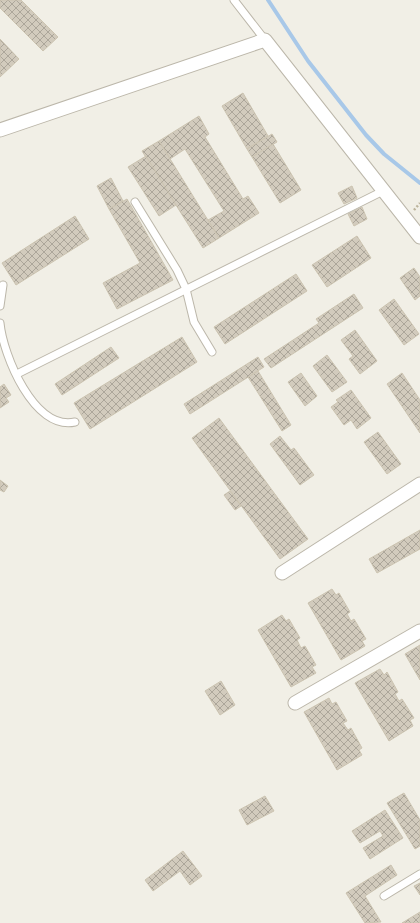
<svg xmlns="http://www.w3.org/2000/svg" width="420" height="923" font-family="Raleway,sans-serif">
  <style>
    .lines { fill: none; stroke-linecap: round; stroke-linejoin: round }
    .stream { stroke: #a8c8e8; stroke-width: 4 }
    .building { fill: url(#building-cross-hatch); stroke: #ccc4b1 }
    .lane-casing { stroke: #bcb7aa; stroke-width: 9 }
    .street-casing { stroke: #bcb7aa; stroke-width: 15 }
    .path { stroke: #bcb49c; stroke-width: 2.5; stroke-dasharray: 2 2; stroke-linecap: butt }
    .lane { stroke: #fff; stroke-width: 7 }
    .street { stroke: #fff; stroke-width: 13 }
  </style>
  <defs>
    <pattern id="building-cross-hatch" width="8" height="8" patternUnits="userSpaceOnUse"><rect width="8" height="8" fill="#d2cbbd"/><path d="M0 0l8 8M0 8l8-8" fill="none" stroke="#aca69a"/></pattern>
  </defs>
  <rect width="100%" height="100%" fill="#f1efe6"/>
  <g class="lines">
    <path class="stream" d="M268,0l40,61 58,74 18,19 36,29"/>
  </g>
  <g class="building">
    <path d="M0,0h21l37,37 -15,14 -43,-43z"/>
    <path d="M0,39l19,20 -19,18z"/>
    <path d="M243,93l25,43 -21,13 -25,-43z"/>
    <path d="M199,116l10,18 -4,3 38,62 5,-3 11,17 -40,25 -11,-18 16,-9 -39,-62 -15,10 -11,-18z"/>
    <path d="M272,134l5,8 -25,15 -5,-8z"/>
    <path d="M159,141l60,97 -16,10 -61,-97z"/>
    <path d="M273,144l28,46 -21,13 -28,-46z"/>
    <path d="M146,156l30,49 -17,11 -31,-49z"/>
    <path d="M111,178l12,23 -14,8 -12,-23z"/>
    <path d="M352,186l5,12 -13,6 -6,-11z"/>
    <path d="M127,199l46,81 -56,29 -14,-26 37,-20 -31,-54z"/>
    <path d="M362,207l5,12 -13,7 -6,-12z"/>
    <path d="M75,216l14,23 -73,46 -14,-22z"/>
    <path d="M357,236l14,22 -44,29 -15,-22z"/>
    <path d="M414,268l6,9v19l-5,4 -15,-22z"/>
    <path d="M296,274l11,17 -82,53 -11,-17z"/>
    <path d="M354,294l9,14 -92,60 -7,-9 55,-36 -3,-4z"/>
    <path d="M394,299l25,35 -15,11 -25,-35z"/>
    <path d="M355,330l22,31 -17,13 -11,-15 4,-3 -12,-16z"/>
    <path d="M182,337l15,25 -107,67 -16,-26z"/>
    <path d="M111,347l8,11 -57,37 -7,-11z"/>
    <path d="M327,355l20,27 -15,10 -19,-26z"/>
    <path d="M258,357l6,10 -74,47 -6,-10z"/>
    <path d="M258,371l33,54 -9,6 -34,-54z"/>
    <path d="M301,373l16,23 -12,10 -17,-24z"/>
    <path d="M402,373l18,27v33l-33,-49z"/>
    <path d="M4,384l7,11 -5,3 3,4 -9,6v-21z"/>
    <path d="M351,390l20,28 -14,11 -6,-9 -7,5 -13,-18 7,-5 -2,-2z"/>
    <path d="M219,418l89,121 -28,20 -88,-121z"/>
    <path d="M378,432l23,32 -14,10 -23,-32z"/>
    <path d="M280,436l11,14 3,-2 20,27 -14,10 -30,-41z"/>
    <path d="M0,480l8,6 -4,6 -4,-2z"/>
    <path d="M230,491l11,15 -6,4 -11,-15z"/>
    <path d="M420,530v19l-43,24 -8,-14z"/>
    <path d="M332,589l4,6 3,-2 11,19 -3,2 4,7 3,-2 12,20 -4,2 3,5 -24,14 -33,-57z"/>
    <path d="M282,615l4,6 3,-2 11,19 -3,2 4,8 4,-2 11,19 -4,2 4,6 -25,14 -33,-57z"/>
    <path d="M420,645v35l-15,-26z"/>
    <path d="M380,669l4,6 3,-3 11,20 -3,2 4,7 3,-2 12,19 -4,2 3,6 -24,15 -34,-58z"/>
    <path d="M221,681l14,24 -15,10 -15,-24z"/>
    <path d="M329,698l3,6 4,-2 11,19 -4,2 5,7 3,-2 11,20 -3,2 3,5 -25,15 -33,-58z"/>
    <path d="M404,793l16,27v26l-5,3 -28,-46z"/>
    <path d="M265,796l9,15 -27,14 -8,-15z"/>
    <path d="M385,810l18,28 -33,21 -7,-11 20,-12 -3,-5 -20,12 -8,-12z"/>
    <path d="M183,851l19,25 -12,9 -10,-14 -27,20 -8,-11z"/>
    <path d="M391,865l6,10 -32,21 16,26 -16,1 -19,-30z"/>
    <path d="M420,883v12l-6,-9z"/>
    <path d="M420,912v11h-18z"/>
  </g>
  <g class="lines">
    <defs>
      <g id="lane">
        <path d="M234,0l31,40"/>
        <path d="M135,202l42,68 9,19 8,33 18,30"/>
        <path d="M0,306l3,-21"/>
        <path d="M0,323c3,32 34,108 75,99"/>
        <path d="M17,374l366,-183"/>
        <path d="M384,896l36,-22"/>
      </g>
      <g id="street">
        <path d="M0,130l265,-90 155,197"/>
        <path d="M282,573l138,-89"/>
        <path d="M295,703l125,-72"/>
      </g>
    </defs>
    <use href="#lane" class="lane-casing"/>
    <use href="#street" class="street-casing"/>
    <path class="path" d="M414,210l6,-7"/>
    <use href="#lane" class="lane"/>
    <use href="#street" class="street"/>
  </g>
</svg>
